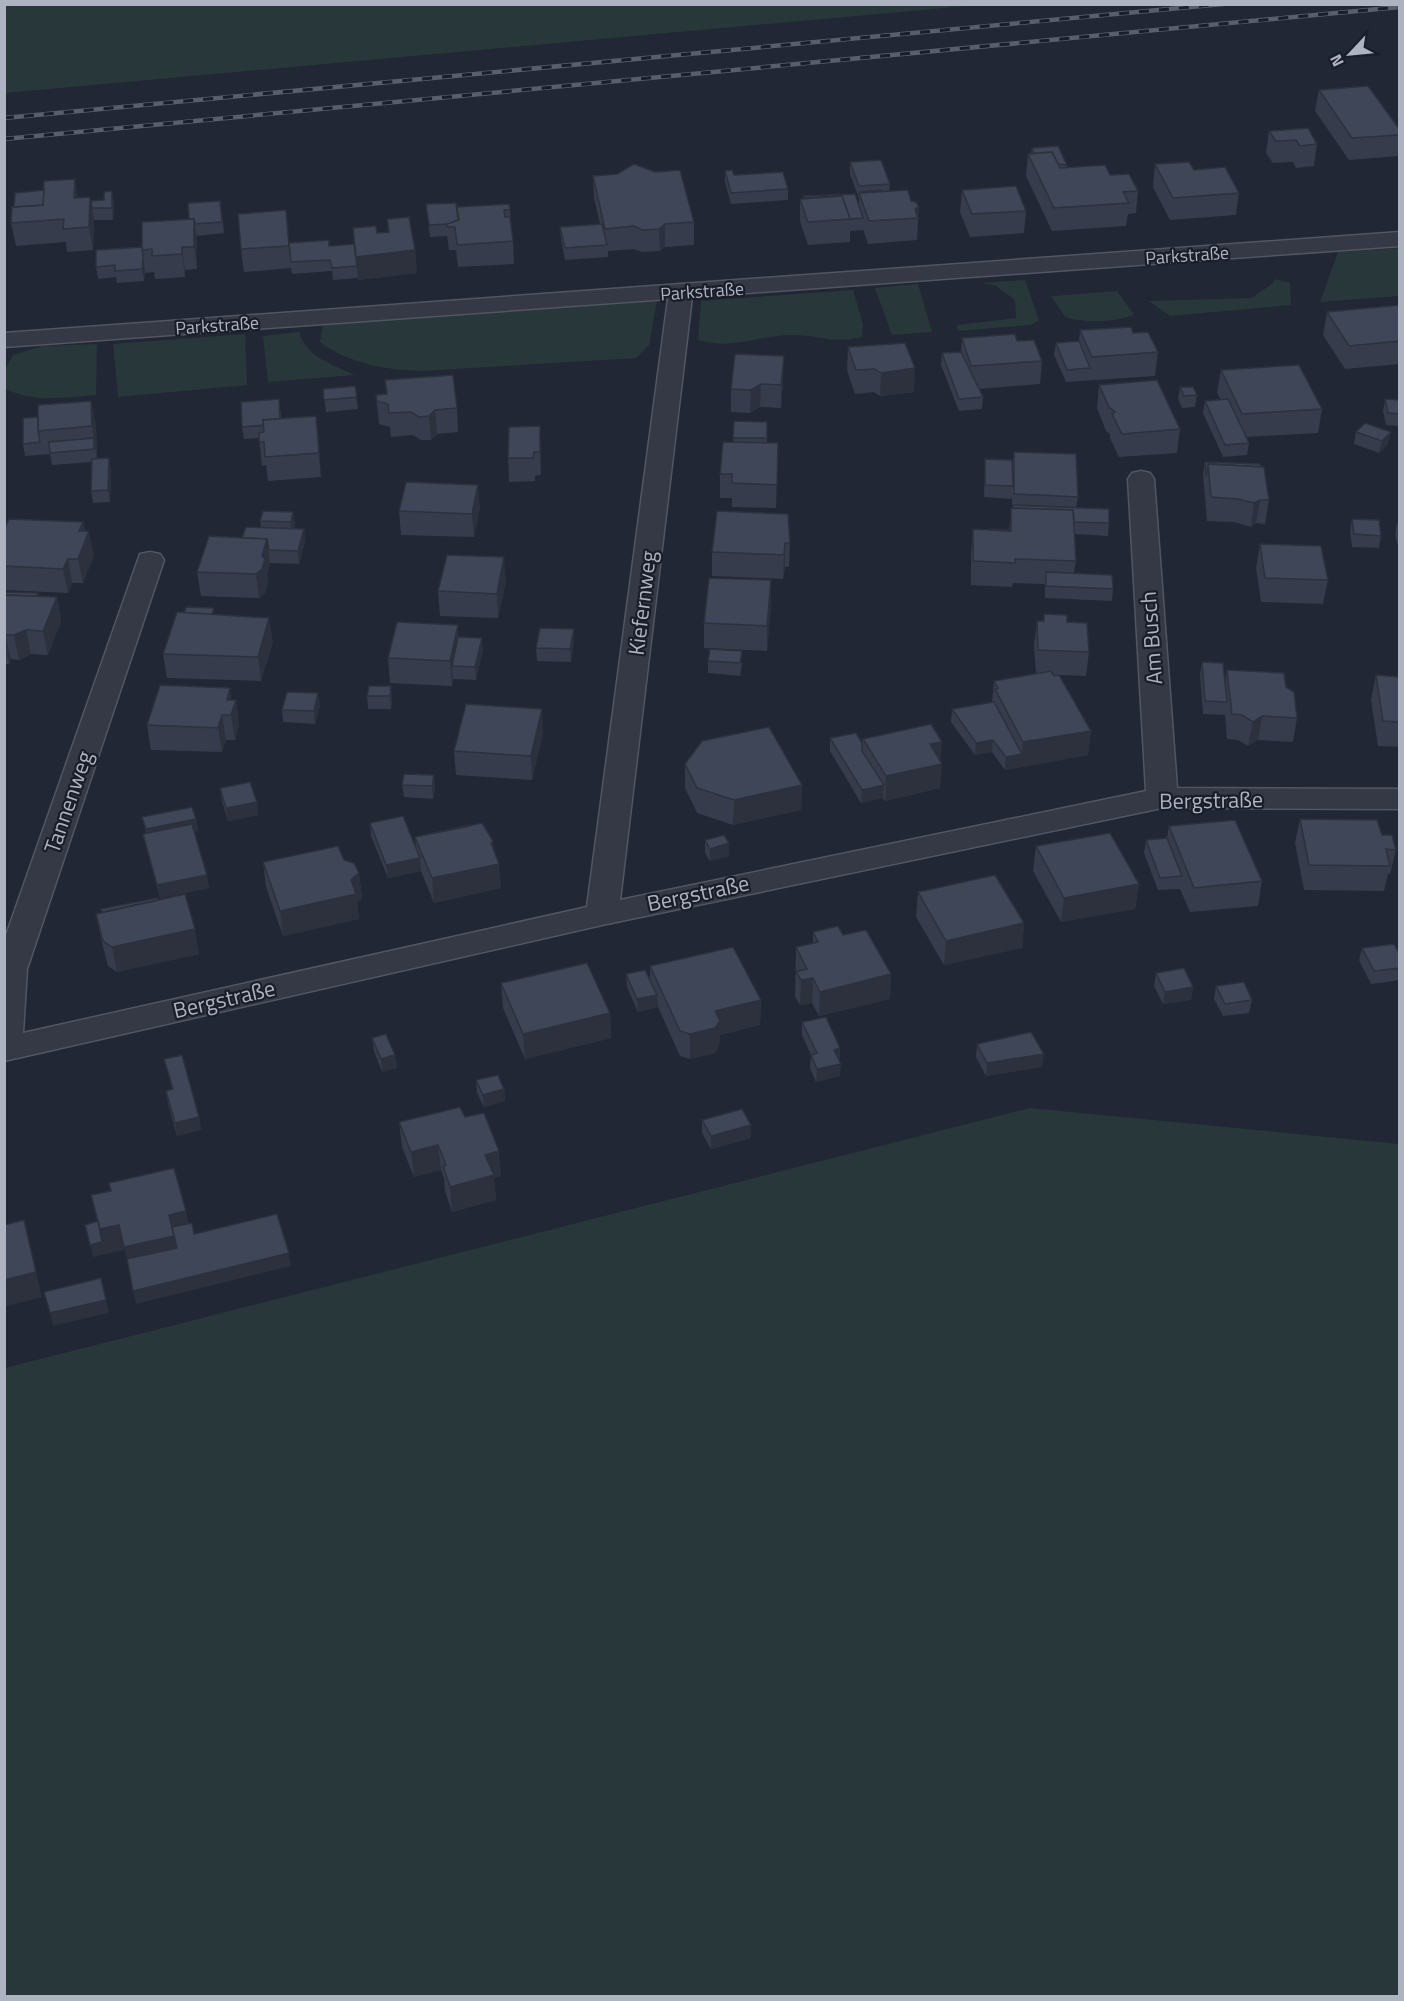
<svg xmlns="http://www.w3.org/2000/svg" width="1404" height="2001" font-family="'Titillium Web',sans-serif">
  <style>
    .green { fill: #27373a }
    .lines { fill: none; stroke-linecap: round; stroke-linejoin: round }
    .street-casing { stroke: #525663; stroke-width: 3 }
    .street { fill: #343945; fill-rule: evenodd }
    .rail-casing { stroke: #585e6e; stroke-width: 4.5 }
    .rail { stroke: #1a1e2a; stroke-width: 3; stroke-dasharray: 10; stroke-linecap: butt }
    .wall { fill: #363c4b }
    .shaded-wall { fill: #2c313d }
    .building { fill: #3f4657; stroke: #2c313d; stroke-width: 1.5 }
    .labels { text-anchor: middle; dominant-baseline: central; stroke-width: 4.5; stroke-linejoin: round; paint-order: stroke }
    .far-street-label { font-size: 18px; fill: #aeb3c2; stroke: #1a1e2a }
    .street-label { font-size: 22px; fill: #aeb3c2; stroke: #1a1e2a }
  </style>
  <rect width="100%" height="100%" fill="#212734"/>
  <g class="green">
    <path d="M5,4h973v1l-973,88z"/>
    <path d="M1399,248v48l-79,6 18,-50z"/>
    <path d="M1275,279l15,4 1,22 -121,11 -21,-15 102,-3 21,-14z"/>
    <path d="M1025,280l14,40 -8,5 -73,6 -1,-6 59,-7 -1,-18 -19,-14 -15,-3z"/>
    <path d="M918,284l14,48 -40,3 -17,-47z"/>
    <path d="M853,290l10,34 -1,13c-29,7 -40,-1 -66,-2 -36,-1 -61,16 -98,5l3,-39z"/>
    <path d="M1117,291l17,24c-22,7 -46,9 -69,2l-14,-21z"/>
    <path d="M657,301l-8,44 -13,13 -214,13c-35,-1 -73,-7 -102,-29l3,-18z"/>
    <path d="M299,332c8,26 33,32 56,43l-87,7 -5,-46z"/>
    <path d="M245,334l2,51 -129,12 -5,-53z"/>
    <path d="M97,344l-1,51c-31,2 -64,9 -91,-7v-18l8,-15 29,-9z"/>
    <path d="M1030,1108l369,36v852h-1394v-628z"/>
  </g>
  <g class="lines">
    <defs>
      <path id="street" d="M1400,232v14l-708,51 -72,603 526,-109 -18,-312 4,-6 9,-2 9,2 4,6 23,309 223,1v20l-238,-1 -560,117 -598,136v-120l136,-387 10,-2 10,2 4,6 -137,409 -4,64 564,-126 81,-608 -664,48v-14z"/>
    </defs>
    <use href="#street" class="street-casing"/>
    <use href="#street" class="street"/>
    <defs>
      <g id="rail">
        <path d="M4,118l1219,-114"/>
        <path d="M4,139l1396,-132"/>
      </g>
    </defs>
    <use href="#rail" class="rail-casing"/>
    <use href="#rail" class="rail"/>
  </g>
  <g class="wall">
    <path d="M1319,90l81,40 -1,26 -50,4 -34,-49z"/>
    <path d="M1269,131l48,13 -3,22 -18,2 -3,-6 -20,1 -7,-10z"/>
    <path d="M1032,148l35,17v3l43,7 28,16 -2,22 -8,1 -2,12 -74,5 -26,-55 2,-22h3z"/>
    <path d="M850,162l40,22 -1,7 22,10 8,6 -2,33 -49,4 -5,-15v1l-13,1v11l-42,3 -8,-24v-22l3,-1v-2l56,9v-7l-9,-24z"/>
    <path d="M1155,164l39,6 45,23 -3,22 -66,5 -17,-33z"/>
    <path d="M725,171l9,4 54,14v11l-57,4 -6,-22z"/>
    <path d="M593,176l101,46v23l-29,2 -5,4 -18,1 -8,-3 -26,2v6l-43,3 -4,-21 -1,-12 40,-3 -6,-26z"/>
    <path d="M44,190l47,11 13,-1 8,-9 2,12 -1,17h-19l-1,30 -26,2 -1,-10 -50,4 -5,-23 3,-16z"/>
    <path d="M962,190l64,21 -2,22 -54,4 -10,-25z"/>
    <path d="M426,204l32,16 -1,-13 53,3 3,31 1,23 -56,3 -2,-17h-7l-2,-14 -17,1z"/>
    <path d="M222,212l2,21 -28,3 1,33 -12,1v7l-30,2 -1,-7 -9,1v-3l-1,11 -27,2 -1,-6 -18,2 -2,-12 46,-20 47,-28z"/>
    <path d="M387,219l28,31 2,23 -59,7v-2l-25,2 -1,-9 -40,3 -1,-6 -47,4 -3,-23 48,-6 40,3 25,-2 -1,-16 24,5 11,-1z"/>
    <path d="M1400,305v59l-55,5 -22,-34 4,-23z"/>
    <path d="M1080,330l53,3 25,19 -3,24 -89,6 -12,-27 2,-12 23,-2z"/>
    <path d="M962,338l55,3 25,20 -2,23 -61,5 4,8 -1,12 -23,2 -18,-46 1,-12 19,-1z"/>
    <path d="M848,347l66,45 -34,4 -6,-4 -19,2 -8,-24z"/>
    <path d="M1221,370l101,39 -4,24 -72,4 3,6 -2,12 -24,2 -20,-44 2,-12 16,-1 -4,-7z"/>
    <path d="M783,379l-2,29 -21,-1 -10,6 -19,-1v-23z"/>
    <path d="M1099,385l81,44 -3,24 -58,4 -9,-19v-4l-4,-3 -9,-23z"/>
    <path d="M355,386l3,23 -32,3 -3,-23z"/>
    <path d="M1180,387l17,8 -2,12 -13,1 -4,-9z"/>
    <path d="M376,395l81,13 1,24 -21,2 -6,6h-10l-8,-5 -22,2 -1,-10 -11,-3z"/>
    <path d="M1385,399l15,1v26l-14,-1 -3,-14z"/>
    <path d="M281,411v7l35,-2 5,61 -53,4 -2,-16 -4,1 -3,-28 -15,1 -2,-12z"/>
    <path d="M23,418l73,6 1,35 14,11 -1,32 -17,1 -2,-12 1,-29 -40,3 -2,-11 -25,2 -2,-12z"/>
    <path d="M734,421l33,1v21h11l-2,65 -44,-1v-9h-12v-24l13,-32z"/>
    <path d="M1365,423l23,21 -9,9 -25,-9 2,-12z"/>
    <path d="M541,450v25l-6,1v5l-26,1 -1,-24z"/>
    <path d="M1014,452l64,45 -2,11 33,15 -1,13 -33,-2 1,27 -2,12 39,16 -1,12 -67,-3v-14l-32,-1 -1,4 -41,-2v-32l2,-24 36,1 3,-22v-11l-1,2 -27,-2 1,-38 27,8z"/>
    <path d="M1205,462l64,38 -4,24 -9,-1 -5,4 -17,-5 -27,-1 -4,-47z"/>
    <path d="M480,508l-6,29 -73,-2 -2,-24z"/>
    <path d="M717,511l73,32 -1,24h-4l-2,12 -71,-3v-24z"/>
    <path d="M293,512l2,13 -1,4h10l1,12 -6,23 -29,-1 -3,12 1,8 -3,10 -6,5 -58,-2 -4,-24 45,-34 19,-11 -1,-6z"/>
    <path d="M1352,519l29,17 -2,12 -27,-1 -2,-16z"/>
    <path d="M83,522l2,9 9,24 -11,28h-11l-4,10 -64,-3v-60z"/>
    <path d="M1397,523h3v30l-5,-18z"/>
    <path d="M1260,544l68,36 -5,24 -62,-2 -5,-34z"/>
    <path d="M771,580v25l-4,46 -63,-3v-25z"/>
    <path d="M506,581l-8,37 -58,-2 -2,-25z"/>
    <path d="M4,592l34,1 1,4h18l4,24 -13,34 -17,-1 -12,6 -8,-1 -2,5h-5z"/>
    <path d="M1044,614l23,8 22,30 -3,24 -27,-1 32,56 -3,24 -83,15 -13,-18 -17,3 -24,-33 1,-13 40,-6 2,-22 42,-7 -2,-29 3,-24h6z"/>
    <path d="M215,615l58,27 -12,39 -94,-3 -4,-24z"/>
    <path d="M574,629v13l-3,20 -34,-1 -1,-13z"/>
    <path d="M458,637l25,13 -7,30 -23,-1 -1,7 -62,-3 -2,-25z"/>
    <path d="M708,661l34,2 -2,13 -32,-3z"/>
    <path d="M1202,662l23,21 2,-13 59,17 11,31 -4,24 -35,-2 -10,6 -10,-6 -11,-1 -2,-25v1l-22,-1 -3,-39z"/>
    <path d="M1376,675l24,2v70l-22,-1 -7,-46z"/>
    <path d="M391,686l1,12 -1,11h-23l-1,-13z"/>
    <path d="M232,700h4l3,25 -4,15h-9l-4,12 -71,-2 -4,-25z"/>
    <path d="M320,706l-5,18 -32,-2 -1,-12z"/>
    <path d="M543,733l-11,47 -76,-5 -2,-24z"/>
    <path d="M830,738l32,5 1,-4 77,21v28l-55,13 -2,-3 -22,5 -31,-52z"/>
    <path d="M685,764l117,21 -1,25 -68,15 -36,-12 -12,-25z"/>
    <path d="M434,775l1,12 -2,12 -29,-2 -2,-12z"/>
    <path d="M220,788l39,27 -31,6 -6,-20z"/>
    <path d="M142,817l54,2 2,12 -4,1 15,56 -49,10 -14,-52 -3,-12 3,-1z"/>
    <path d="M1300,819l82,16 14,15 -6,24h-2l-4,17 -80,-1 -9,-47z"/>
    <path d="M370,823l46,26 -1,-12 79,14 7,37 -67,15 -13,-32 -33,7 -17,-42z"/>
    <path d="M1169,826l93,55 -4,25 -68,6 -10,-23 -22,1 -14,-37 2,-13 21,-2z"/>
    <path d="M705,840l24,16 -19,5 -5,-8z"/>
    <path d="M1036,846l103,38 -4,25 -74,13 -28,-51z"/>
    <path d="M344,860l15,13 3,25 -5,5 2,16 -76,17 -17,-49 -3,-25z"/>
    <path d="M918,892l106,31 -2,25 -78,17 -28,-48z"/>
    <path d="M158,900l41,54 -82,18 -9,-6 -7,-27 -5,-25z"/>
    <path d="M813,932l30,3 48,39 -1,25 -71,17 -7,-13 -12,2 -5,-8 1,-50 17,-4z"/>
    <path d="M1362,948l38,7v25l-29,4 -12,-24z"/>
    <path d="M650,966l111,34 -1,25 -40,10 -1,11 -4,7 -25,6 -10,-3 -22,-49 -20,5 -11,-25 -1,-13 24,5z"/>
    <path d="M1156,973l37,14 -2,13 -28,4 -9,-18z"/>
    <path d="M501,983l109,30 1,25 -86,21 -22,-51z"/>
    <path d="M1216,986l36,14 -3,13 -26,3 -9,-17z"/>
    <path d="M802,1022l38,26 -1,13 1,15 -24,6 -6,-14 1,-13 -9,-20z"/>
    <path d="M372,1038l25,30 -15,4 -8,-21z"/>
    <path d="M977,1044l65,23 -56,9 -10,-19z"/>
    <path d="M164,1059l35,58 2,13 -24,6 -9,-32 -2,-13 6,-2z"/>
    <path d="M476,1080l28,9 1,12 -21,6 -7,-14z"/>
    <path d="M465,1117l36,59 -7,2 2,22 -44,12 -7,-21 -1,-13 -3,-8 -27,7 -12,-30 -3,-25z"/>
    <path d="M702,1120l49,5v13l-40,11 -9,-16z"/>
  </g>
  <g class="shaded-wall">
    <path d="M75,179l3,22 -4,-3z"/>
    <path d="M112,191l2,12 -1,17 -1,-12z"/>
    <path d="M90,197l4,22 -1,31 -4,-23z"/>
    <path d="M919,207l-1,11 -3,-9z"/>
    <path d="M194,219l3,22v28l-3,-22z"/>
    <path d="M665,224v23l-5,4 -1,-22z"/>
    <path d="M182,247l3,23v7l-3,-23z"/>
    <path d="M415,250l2,23 -59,7 -2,-23z"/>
    <path d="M143,258l2,12 -1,11 -2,-12z"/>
    <path d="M784,356l-1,23 -2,29v-23z"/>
    <path d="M915,368l-1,24 -34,4 1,-23z"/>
    <path d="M761,384l-1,23 -10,6 1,-23z"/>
    <path d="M91,401l5,23 1,37 -5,-35z"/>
    <path d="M435,410l2,24 -6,6 -2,-24z"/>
    <path d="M316,416l3,24 2,37 -2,-24z"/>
    <path d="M540,426l1,24v25l-1,-23z"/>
    <path d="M1391,432l-3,12 -9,9 3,-12z"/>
    <path d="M109,458l2,12 -1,32 -2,-12z"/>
    <path d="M478,485l2,23 -6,29 -2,-23z"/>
    <path d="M1260,500l-4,23 -5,4 3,-24z"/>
    <path d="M293,512l2,13 -3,10 -1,-13z"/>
    <path d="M83,522l3,17 3,-8 5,24 -11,28 -5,-24 1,-28z"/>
    <path d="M304,529l1,12 -6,23 -1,-13z"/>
    <path d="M267,539l3,24 -3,12 1,8 -3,10 -6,5 -3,-24z"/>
    <path d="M785,543v24l-2,12 1,-24z"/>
    <path d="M504,557l2,24 -8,37 -1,-24z"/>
    <path d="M68,559l4,24 -4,10 -5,-24z"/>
    <path d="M771,580v25l-4,46v-25z"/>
    <path d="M57,597l4,24 -13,34 -5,-24z"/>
    <path d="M269,618l4,24 -12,39 -3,-24z"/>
    <path d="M458,625l1,24 -7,17 1,13 -1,7 -2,-25z"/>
    <path d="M574,629v13l-3,20 -1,-13z"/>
    <path d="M26,630l5,24 -12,6 -5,-25z"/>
    <path d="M5,635l6,24 -2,5 -5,-19z"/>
    <path d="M482,638l1,12 -7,30 -1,-13z"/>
    <path d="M391,686l1,12 -1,11 -1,-13z"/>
    <path d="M230,688l3,21 3,-9 3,25 -4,15 -4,-25 -4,-15z"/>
    <path d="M318,693l2,13 -5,18 -1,-13z"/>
    <path d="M542,709l1,24 -11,47 -1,-24z"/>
    <path d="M222,715l4,25 -4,12 -4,-24z"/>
    <path d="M1262,716l-4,24 -10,6 5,-24z"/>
    <path d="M1091,731l-3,24 -83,15 1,-13 16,-3 1,-12z"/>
    <path d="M993,740l-1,12 -17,3 1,-12z"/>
    <path d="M942,742l-2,22h2l-2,24 -55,13 1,-25 44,-32z"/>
    <path d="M434,775l1,12 -2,12 -1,-13z"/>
    <path d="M802,785l-1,25 -68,15 1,-25z"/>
    <path d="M884,785l-1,13 -22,5 1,-13z"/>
    <path d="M257,802l2,13 -31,6 -2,-13z"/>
    <path d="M196,819l2,12 -50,11 -2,-13z"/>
    <path d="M493,841l2,24 4,-1 2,24 -67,15 -2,-25z"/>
    <path d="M729,843v13l-19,5v-12z"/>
    <path d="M420,858l1,13 -33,7 -2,-13z"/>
    <path d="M359,873l3,25 -5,5 2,16 -76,17 -3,-25 71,-31z"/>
    <path d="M207,875l2,13 -49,10 -3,-13z"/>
    <path d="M1139,884l-4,25 -74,13 3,-24z"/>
    <path d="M1024,923l-2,25 -78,17 2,-24z"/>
    <path d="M195,929l4,25 -82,18 -5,-25z"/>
    <path d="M891,974l-1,25 -71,17 1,-24z"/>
    <path d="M813,978l-1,25 -12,2 1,-25z"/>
    <path d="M1193,987l-2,13 -28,4 2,-12z"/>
    <path d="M657,995l1,12 -20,5 -1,-13z"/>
    <path d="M761,1000l-1,25 -40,10 -1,11 -4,7 -25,6v-25l25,-23z"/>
    <path d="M610,1013l1,25 -86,21 -2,-25z"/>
    <path d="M840,1048v13l-7,2 1,-13z"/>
    <path d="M1044,1054l-2,13 -56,9 1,-13z"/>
    <path d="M395,1055l2,13 -15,4 -1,-13z"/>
    <path d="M841,1064l-1,12 -24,6 1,-13z"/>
    <path d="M504,1089l1,12 -21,6 -1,-12z"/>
    <path d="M199,1117l2,13 -24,6 -2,-13z"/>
    <path d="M751,1125v13l-40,11v-13z"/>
    <path d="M438,1145l3,25 -27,7 -3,-25z"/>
    <path d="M499,1151l2,25 -7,2 2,22 -44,12 -2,-25 35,-32z"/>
    <path d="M186,1211l5,25 -12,25 -49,11 -6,-25 45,-32z"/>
    <path d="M24,1220l18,77 -38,10v-27z"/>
    <path d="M119,1225l5,25 -31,7 -3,-12 10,-16z"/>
    <path d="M289,1253l2,13 -155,38 -3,-13z"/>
    <path d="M101,1278l8,35 -56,13 -3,-13z"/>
  </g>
  <g class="building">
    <path d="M1368,86l32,44v5l-48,3 -33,-48z"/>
    <path d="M1308,128l9,16 -17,2 -4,-6 -20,1 -7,-10z"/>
    <path d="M1058,146l9,19 -9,-1 -6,-12 -17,2 -3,-6z"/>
    <path d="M1052,152l8,16 45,-3 5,10 19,-1 9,17 -15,1 6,11 -75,5 -26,-54z"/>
    <path d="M881,160l9,24 -31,2 -9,-24z"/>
    <path d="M1189,162l5,8 31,-3 14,26 -66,5 -18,-34z"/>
    <path d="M634,164l21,8 25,-2 14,52 -29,2 -6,5 -17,1 -8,-4 -29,3 -12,-53 24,-2z"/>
    <path d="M732,170l2,5 49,-3 5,17 -57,4 -6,-22z"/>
    <path d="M75,179l-1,19 16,-1 -1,30 -26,2 1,-10 -53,4 1,-16 31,-2 1,-24z"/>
    <path d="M1016,186l10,25 -54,3 -10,-24z"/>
    <path d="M44,190l-1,15 -29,2 1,-14z"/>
    <path d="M881,190l1,2 -21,1 -1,-1z"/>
    <path d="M908,190l3,11 5,1 3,5 -4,2 3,9 -49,3 -10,-28z"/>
    <path d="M112,191v17h-20l-1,-7 13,-1v-8z"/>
    <path d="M855,194l8,24 -13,1 -8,-23 -38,2 -1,-2z"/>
    <path d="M842,196l8,23 -42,3 -8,-23z"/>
    <path d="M220,201l2,21 -27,2 -1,-5h-5l-1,-16z"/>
    <path d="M456,203l2,17 -10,4 -19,1 -3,-21z"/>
    <path d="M509,204l1,6h-6l1,7h5l3,24 -56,4 -2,-18h-8v-3l12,-4 -2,-13z"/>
    <path d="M286,210l3,36 -48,3 -3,-35z"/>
    <path d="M409,217l6,33 -59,7 -3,-29 23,-2 1,7 12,-1 -2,-13z"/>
    <path d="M194,219v28h-12v7l-30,2v-7l-10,1v-28z"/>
    <path d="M602,224l5,21 -42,3 -5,-21z"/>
    <path d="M329,240v6l25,-2 3,22 -25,2 -2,-8 -39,2 -2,-19z"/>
    <path d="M142,247l1,11 -1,11 -27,2v-6l-19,2v-17z"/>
    <path d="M1400,305v36l-51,5 -22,-34z"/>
    <path d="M1131,327l2,6 15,-1 10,20 -66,5 -12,-27z"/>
    <path d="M1015,334l2,7 17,-1 8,21 -71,5 -9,-28z"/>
    <path d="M1079,341l11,27 -23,2 -11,-27z"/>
    <path d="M905,343l10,25 -34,5 -6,-4 -19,1 -8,-23z"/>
    <path d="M961,352l22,45 -24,2 -17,-46z"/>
    <path d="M735,354l49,2 -3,29 -20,-1 -10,6 -20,-1z"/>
    <path d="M1299,365l23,44 -80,5 -21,-44z"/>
    <path d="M453,375l4,33 -22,2 -6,6 -10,1 -8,-5 -22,1 -1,-9 -11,-3 -1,-6 11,-1 -2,-14z"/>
    <path d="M1157,380l23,49 -58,5 -10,-20 3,-2 -6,-5 -10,-22z"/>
    <path d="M355,386l2,11 -33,3 -1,-11z"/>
    <path d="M1180,387h13l4,8 -13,1z"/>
    <path d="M279,399l1,20 -17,1 1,5 -22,2 -1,-25z"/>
    <path d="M1228,399l21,44 -24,2 -20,-44z"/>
    <path d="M1385,399l15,1v14l-12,-1z"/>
    <path d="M91,401l1,25 -54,5v-26z"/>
    <path d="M316,416l3,37 -54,4 -1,-15h-5v-9l5,-1 -1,-12z"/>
    <path d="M38,417v14l2,11 -17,2v-26z"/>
    <path d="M734,421l33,1v16h-34z"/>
    <path d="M1365,423l26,9 -9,9 -26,-9z"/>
    <path d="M540,426v26h-6l-1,6h-25l1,-31z"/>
    <path d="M94,438v11l-44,4 -1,-11z"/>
    <path d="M723,442l55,1 -1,42 -45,-2v-9h-12z"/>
    <path d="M1014,452l62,2 2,43 -64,-3z"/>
    <path d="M109,458l-1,32 -17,1 1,-32z"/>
    <path d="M985,459l27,1 1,26 -28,-1z"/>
    <path d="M1205,462l55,2 1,3 -53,-3 -2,12z"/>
    <path d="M1208,464l56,3 5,33h-9l-6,3 -16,-4 -27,-2z"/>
    <path d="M406,482l72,3 -6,29 -73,-3z"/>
    <path d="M1013,505l96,4v14l-35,-1 -1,-12 -60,-2z"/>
    <path d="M1011,508l62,2 3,51 -61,-2v4l-42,-2v-32l38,2z"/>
    <path d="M263,511l30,1 -2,10 -31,-1z"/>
    <path d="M717,511l71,3 2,29h-5l-1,12 -72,-3z"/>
    <path d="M9,519l74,3 -4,9h10l-11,28h-10l-5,10 -59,-3v-36z"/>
    <path d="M1352,519l27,1 2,16 -27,-2z"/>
    <path d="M246,527l58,2 -6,22 -29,-1 -2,-11 -25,-1z"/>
    <path d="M991,529l19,1v1l-19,-1z"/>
    <path d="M209,536l58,3 -5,17 3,3 -3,10 -6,5 -59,-2z"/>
    <path d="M1260,544l61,2 7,34 -63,-2z"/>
    <path d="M447,555l57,2 -7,37 -59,-3z"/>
    <path d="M1046,572l66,3 1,14 -67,-3z"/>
    <path d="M709,578l62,2 -4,46 -63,-3z"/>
    <path d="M4,592l34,1 -1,3 -33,-1z"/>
    <path d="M4,595l53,2 -14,34 -17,-1 -12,5h-9l-1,2z"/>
    <path d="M186,607l28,1 -2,7 -28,-2z"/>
    <path d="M177,612l92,6 -11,39 -95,-3z"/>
    <path d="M1044,614l23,1v7l20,1 2,29 -51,-2 -1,-29h7z"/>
    <path d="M397,622l61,3 -8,36 -62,-3z"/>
    <path d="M540,628l34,1 -4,20 -34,-1z"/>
    <path d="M458,637l24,1 -7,29 -23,-1z"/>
    <path d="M710,649l32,2 -2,12 -32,-2z"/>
    <path d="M1202,662l21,1 4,39 -22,-1z"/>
    <path d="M1227,670l57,3 2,14 8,5 3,26 -35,-2 -9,6 -11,-7 -10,-1z"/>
    <path d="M1051,671l3,5 5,-1 32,56 -68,11 -28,-53 3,-1 -4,-7z"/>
    <path d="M1376,675l24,2v45l-17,-1z"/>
    <path d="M160,685l70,3 -3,12h9l-5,15h-9l-4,13 -71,-3z"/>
    <path d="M369,686h22l-1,10h-23z"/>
    <path d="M287,692l31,1 -4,18 -32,-1z"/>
    <path d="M994,702l28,52 -16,3 -13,-17 -17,3 -24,-34z"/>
    <path d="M466,704l76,5 -11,47 -77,-5z"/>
    <path d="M931,724l11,18 -12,2 12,20 -56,12 -23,-37z"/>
    <path d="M769,727l33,58 -68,15 -37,-12 -12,-24 17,-23z"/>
    <path d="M856,733l6,10v8l22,34 -22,5 -32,-52z"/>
    <path d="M404,774l30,1 -2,11 -30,-1z"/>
    <path d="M250,782l7,20 -31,6 -6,-20z"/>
    <path d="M192,807l4,12 -50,10 -4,-12z"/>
    <path d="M403,816l17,42 -34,7 -16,-42z"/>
    <path d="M1300,819l77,1 5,15h10l4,15 -10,-1 4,17 -81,-1z"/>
    <path d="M1235,820l27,61 -68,7 -25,-62z"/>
    <path d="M482,823l11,18 -2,2 8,21 -67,14 -17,-41z"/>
    <path d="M192,824l15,51 -50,10 -14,-51z"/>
    <path d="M469,825l1,1 -32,6z"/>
    <path d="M1110,833l29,51 -75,14 -28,-52z"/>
    <path d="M724,835l5,8 -19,6 -5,-9z"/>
    <path d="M1167,838l15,38 -22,2 -14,-38z"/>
    <path d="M338,846l6,14 10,3 5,10 -8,7 5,14 -76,17 -17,-49z"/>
    <path d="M995,875l29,48 -78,18 -28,-49z"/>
    <path d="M185,894l10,35 -83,18 -9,-6 -7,-27z"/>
    <path d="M157,898l1,2 -56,12 -1,-3z"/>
    <path d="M838,926l5,9 23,-5 25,44 -71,18 -7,-14 -12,2 -5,-8 11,-3 -11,-22 22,-5 -5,-10z"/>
    <path d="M1394,944l6,11v13l-26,3 -12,-23z"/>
    <path d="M733,947l28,53 -46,11 5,10 -5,7 -25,6 -10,-3 -30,-65z"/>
    <path d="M587,963l23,50 -87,21 -22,-51z"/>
    <path d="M1184,968l9,19 -28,5 -9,-19z"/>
    <path d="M645,970l12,25 -20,4 -11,-25z"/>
    <path d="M1244,982l8,18 -27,4 -9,-18z"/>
    <path d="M826,1017l14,31 -6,2 7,14 -24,5 -6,-14 6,-2 -15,-31z"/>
    <path d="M1031,1032l13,22 -57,9 -10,-19z"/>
    <path d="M386,1034l9,21 -14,4 -9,-21z"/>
    <path d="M182,1055l17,62 -24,6 -9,-32 7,-2 -9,-30z"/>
    <path d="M498,1075l6,14 -21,6 -7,-15z"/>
    <path d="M460,1107l5,10 19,-4 15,38 -14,4 9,20 -44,12 -7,-21 3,-1 -8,-20 -27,7 -12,-30z"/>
    <path d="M742,1109l9,16 -40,11 -9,-16z"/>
    <path d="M174,1168l12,43 -17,4 5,21 -50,11 -5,-22 -19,4 -9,-34 20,-4 -2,-8z"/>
    <path d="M277,1214l12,39 -156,38 -6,-32 50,-11 -5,-21 20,-4 2,11z"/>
    <path d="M24,1220l12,52 -32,8v-55z"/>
    <path d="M98,1221l4,21 -12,3 -5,-20z"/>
    <path d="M101,1278l5,22 -56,13 -6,-21z"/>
  </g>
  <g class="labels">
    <g class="far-street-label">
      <text transform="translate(1187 255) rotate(-4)">Parkstraße</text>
      <text transform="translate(702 291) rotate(-4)">Parkstraße</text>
      <text transform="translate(217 325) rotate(-4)">Parkstraße</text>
    </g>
    <g class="street-label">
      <text transform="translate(642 603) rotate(-83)">Kiefernweg</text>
      <text transform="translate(1151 638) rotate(-94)">Am Busch</text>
      <text transform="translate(1211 800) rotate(-1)">Bergstraße</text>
      <text transform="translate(68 802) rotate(-71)">Tannenweg</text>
      <text transform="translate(698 893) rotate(-12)">Bergstraße</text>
      <text transform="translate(224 999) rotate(-13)">Bergstraße</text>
    </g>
  </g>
  <rect width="1404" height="2001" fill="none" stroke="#aeb3c2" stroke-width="12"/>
  <g transform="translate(1350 54) rotate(244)" stroke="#1a1e2a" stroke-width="4.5" paint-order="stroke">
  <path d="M0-4.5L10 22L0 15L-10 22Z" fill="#aeb3c2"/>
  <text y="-9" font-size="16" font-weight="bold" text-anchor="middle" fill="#aeb3c2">N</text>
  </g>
</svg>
